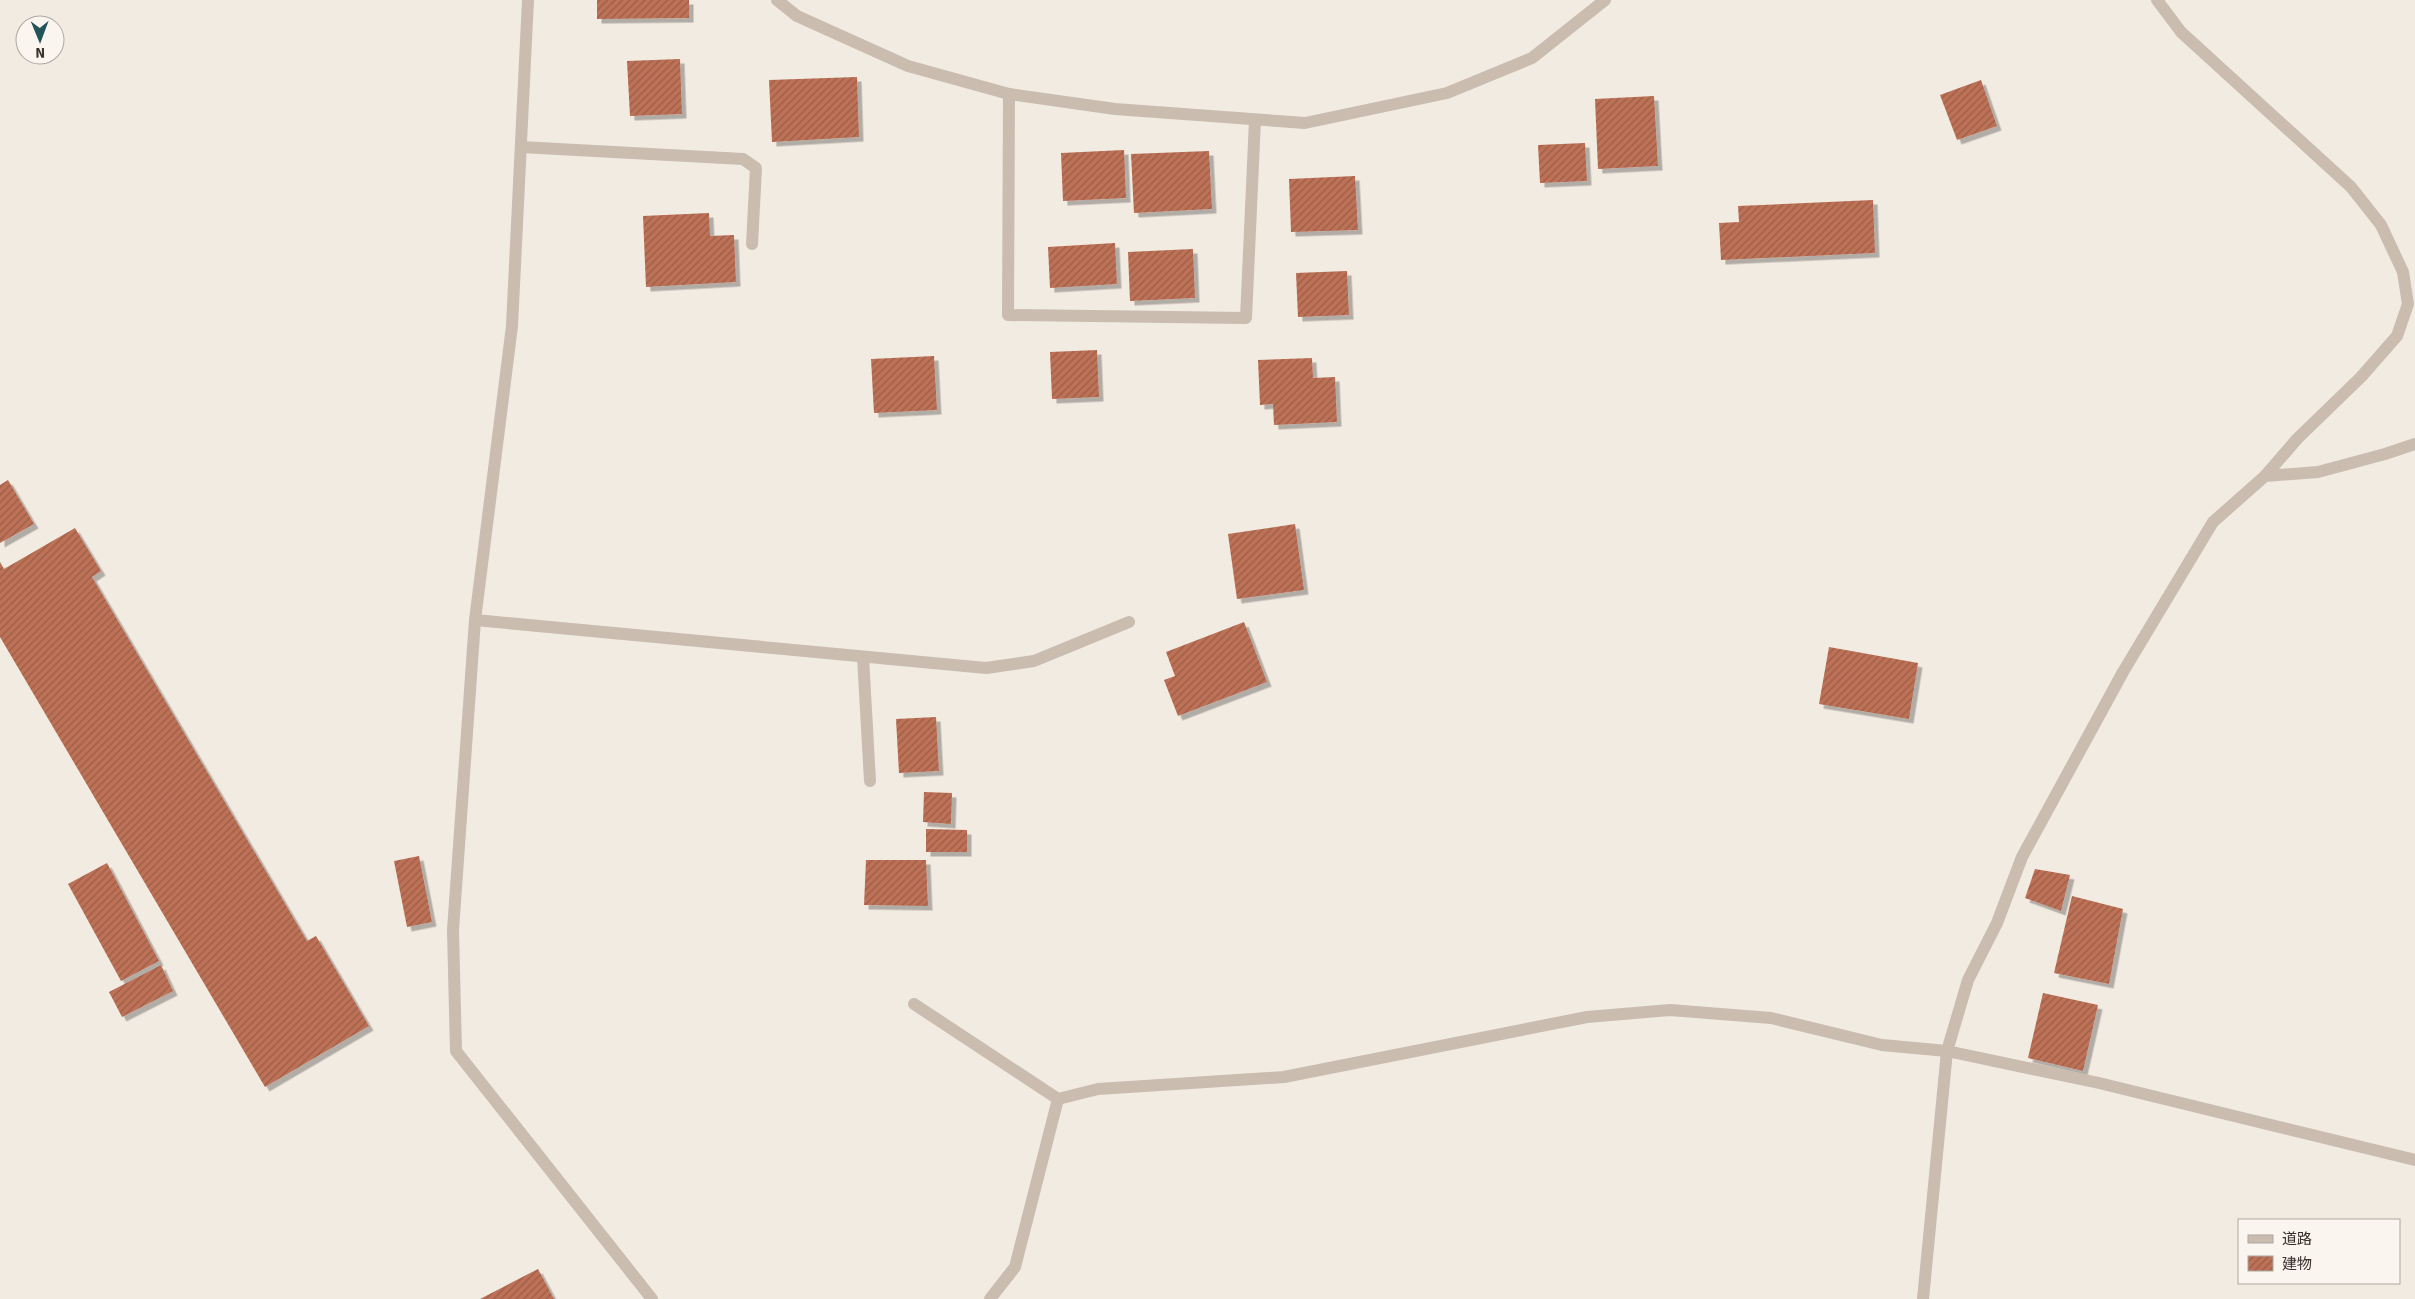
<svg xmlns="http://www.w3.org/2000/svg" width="2415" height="1299" font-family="Signika,'Noto Sans JP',sans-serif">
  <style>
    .building { fill: url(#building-hatch); filter: url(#shadow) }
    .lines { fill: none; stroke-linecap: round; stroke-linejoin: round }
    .lane { stroke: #cabcaf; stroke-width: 12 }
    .street { stroke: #cabcaf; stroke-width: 12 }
  </style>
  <defs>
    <pattern id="building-hatch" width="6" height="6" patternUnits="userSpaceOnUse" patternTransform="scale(1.25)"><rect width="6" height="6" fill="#bd7156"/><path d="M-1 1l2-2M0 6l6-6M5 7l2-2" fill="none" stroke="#9b5d47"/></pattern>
    <filter id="shadow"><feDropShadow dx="4.5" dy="4.5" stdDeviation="0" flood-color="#0004"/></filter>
  </defs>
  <rect width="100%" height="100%" fill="#f2ebe2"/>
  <g class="building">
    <path d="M597,0h92v18l-92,1z"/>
    <path d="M680,59l2,55 -52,2 -3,-55z"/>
    <path d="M857,77l2,60 -87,5 -3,-62z"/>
    <path d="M1981,80l16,46 -40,14 -17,-45z"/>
    <path d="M1654,96l4,70 -60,3 -3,-70z"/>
    <path d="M1585,143l2,38 -47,2 -2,-38z"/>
    <path d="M1124,150l2,48 -63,3 -2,-48z"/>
    <path d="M1209,151l3,58 -78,4 -3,-59z"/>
    <path d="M1355,176l3,54 -67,2 -2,-53z"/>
    <path d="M1873,200l2,53 -154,7 -2,-37 20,-1 -1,-16z"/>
    <path d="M709,213l1,23 24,-1 2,47 -90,5 -3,-71z"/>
    <path d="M1115,243l2,41 -67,4 -2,-41z"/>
    <path d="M1193,249l2,49 -65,3 -2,-49z"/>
    <path d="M1347,271l2,44 -51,2 -2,-44z"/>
    <path d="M1097,350l2,47 -47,2 -2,-47z"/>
    <path d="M934,356l3,54 -63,3 -3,-54z"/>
    <path d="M1312,358l1,20 22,-1 2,45 -63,3 -1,-21 -13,1 -2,-45z"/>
    <path d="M8,480l26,44 -34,19v-58z"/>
    <path d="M1295,524l9,66 -67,9 -9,-65z"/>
    <path d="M75,528l26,43 -9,6 215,364 9,-5 53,90 -104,61 -265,-450v-75l4,7z"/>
    <path d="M1244,622l23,60 -89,34 -14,-36 11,-4 -9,-24z"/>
    <path d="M1829,647l89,16 -9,56 -90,-15z"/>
    <path d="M936,717l3,54 -40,2 -3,-54z"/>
    <path d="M924,792l28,1 -1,31 -28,-2z"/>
    <path d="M926,829l41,1v22h-41z"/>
    <path d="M419,856l13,66 -25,5 -13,-66z"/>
    <path d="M866,860h60l2,46 -64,-1z"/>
    <path d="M107,863l52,98 -38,20 -53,-97z"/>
    <path d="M2035,869l35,6 -9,36 -36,-13z"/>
    <path d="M2072,896l51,13 -14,75 -55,-11z"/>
    <path d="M161,965l12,26 -51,26 -13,-25z"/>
    <path d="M2043,993l55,12 -15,66 -55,-13z"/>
    <path d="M538,1269l16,30h-74z"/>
  </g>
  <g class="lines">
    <g class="lane">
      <path d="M521,147l222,12 13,9 -4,76"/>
      <path d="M863,657l7,124"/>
      <path d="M914,1004l144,95"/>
    </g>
    <g class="street">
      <path d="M528,0l-16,326 -37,294 -22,310 3,121 196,248"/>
      <path d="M777,0l20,16 111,50 101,28 106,15 190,14 142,-30 85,-35 73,-58"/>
      <path d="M1009,94l-1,221 238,3 9,-198"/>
      <path d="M2265,476l53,-4 67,-18 30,-10"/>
      <path d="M475,620l511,48 48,-7 95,-39"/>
      <path d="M990,1299l25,-32 43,-168 40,-10 186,-12 303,-60 83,-7 101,8 111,27 65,6 152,32 316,77"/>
      <path d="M1923,1299l24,-248 21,-71 29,-57 25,-66 101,-185 90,-150 52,-46 32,-37 64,-62 36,-41 11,-32 -5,-32 -22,-47 -30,-38 -170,-155 -24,-32"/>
    </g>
  </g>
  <rect x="2238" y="1219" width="162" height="65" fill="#faf5ef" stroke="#ada7a1"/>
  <rect x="2248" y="1235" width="25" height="8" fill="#cabcaf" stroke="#ada7a1"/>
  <text x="2282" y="1244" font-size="15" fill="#39312c">道路</text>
  <rect x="2248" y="1256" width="25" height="15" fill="url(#building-hatch)" stroke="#ada7a1"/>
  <text x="2282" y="1269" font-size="15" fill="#39312c">建物</text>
  <g transform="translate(40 40) rotate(179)"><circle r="24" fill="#faf5ef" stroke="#ada7a1"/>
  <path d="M0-4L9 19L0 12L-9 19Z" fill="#245458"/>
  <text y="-8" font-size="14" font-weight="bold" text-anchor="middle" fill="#39312c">N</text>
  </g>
</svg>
